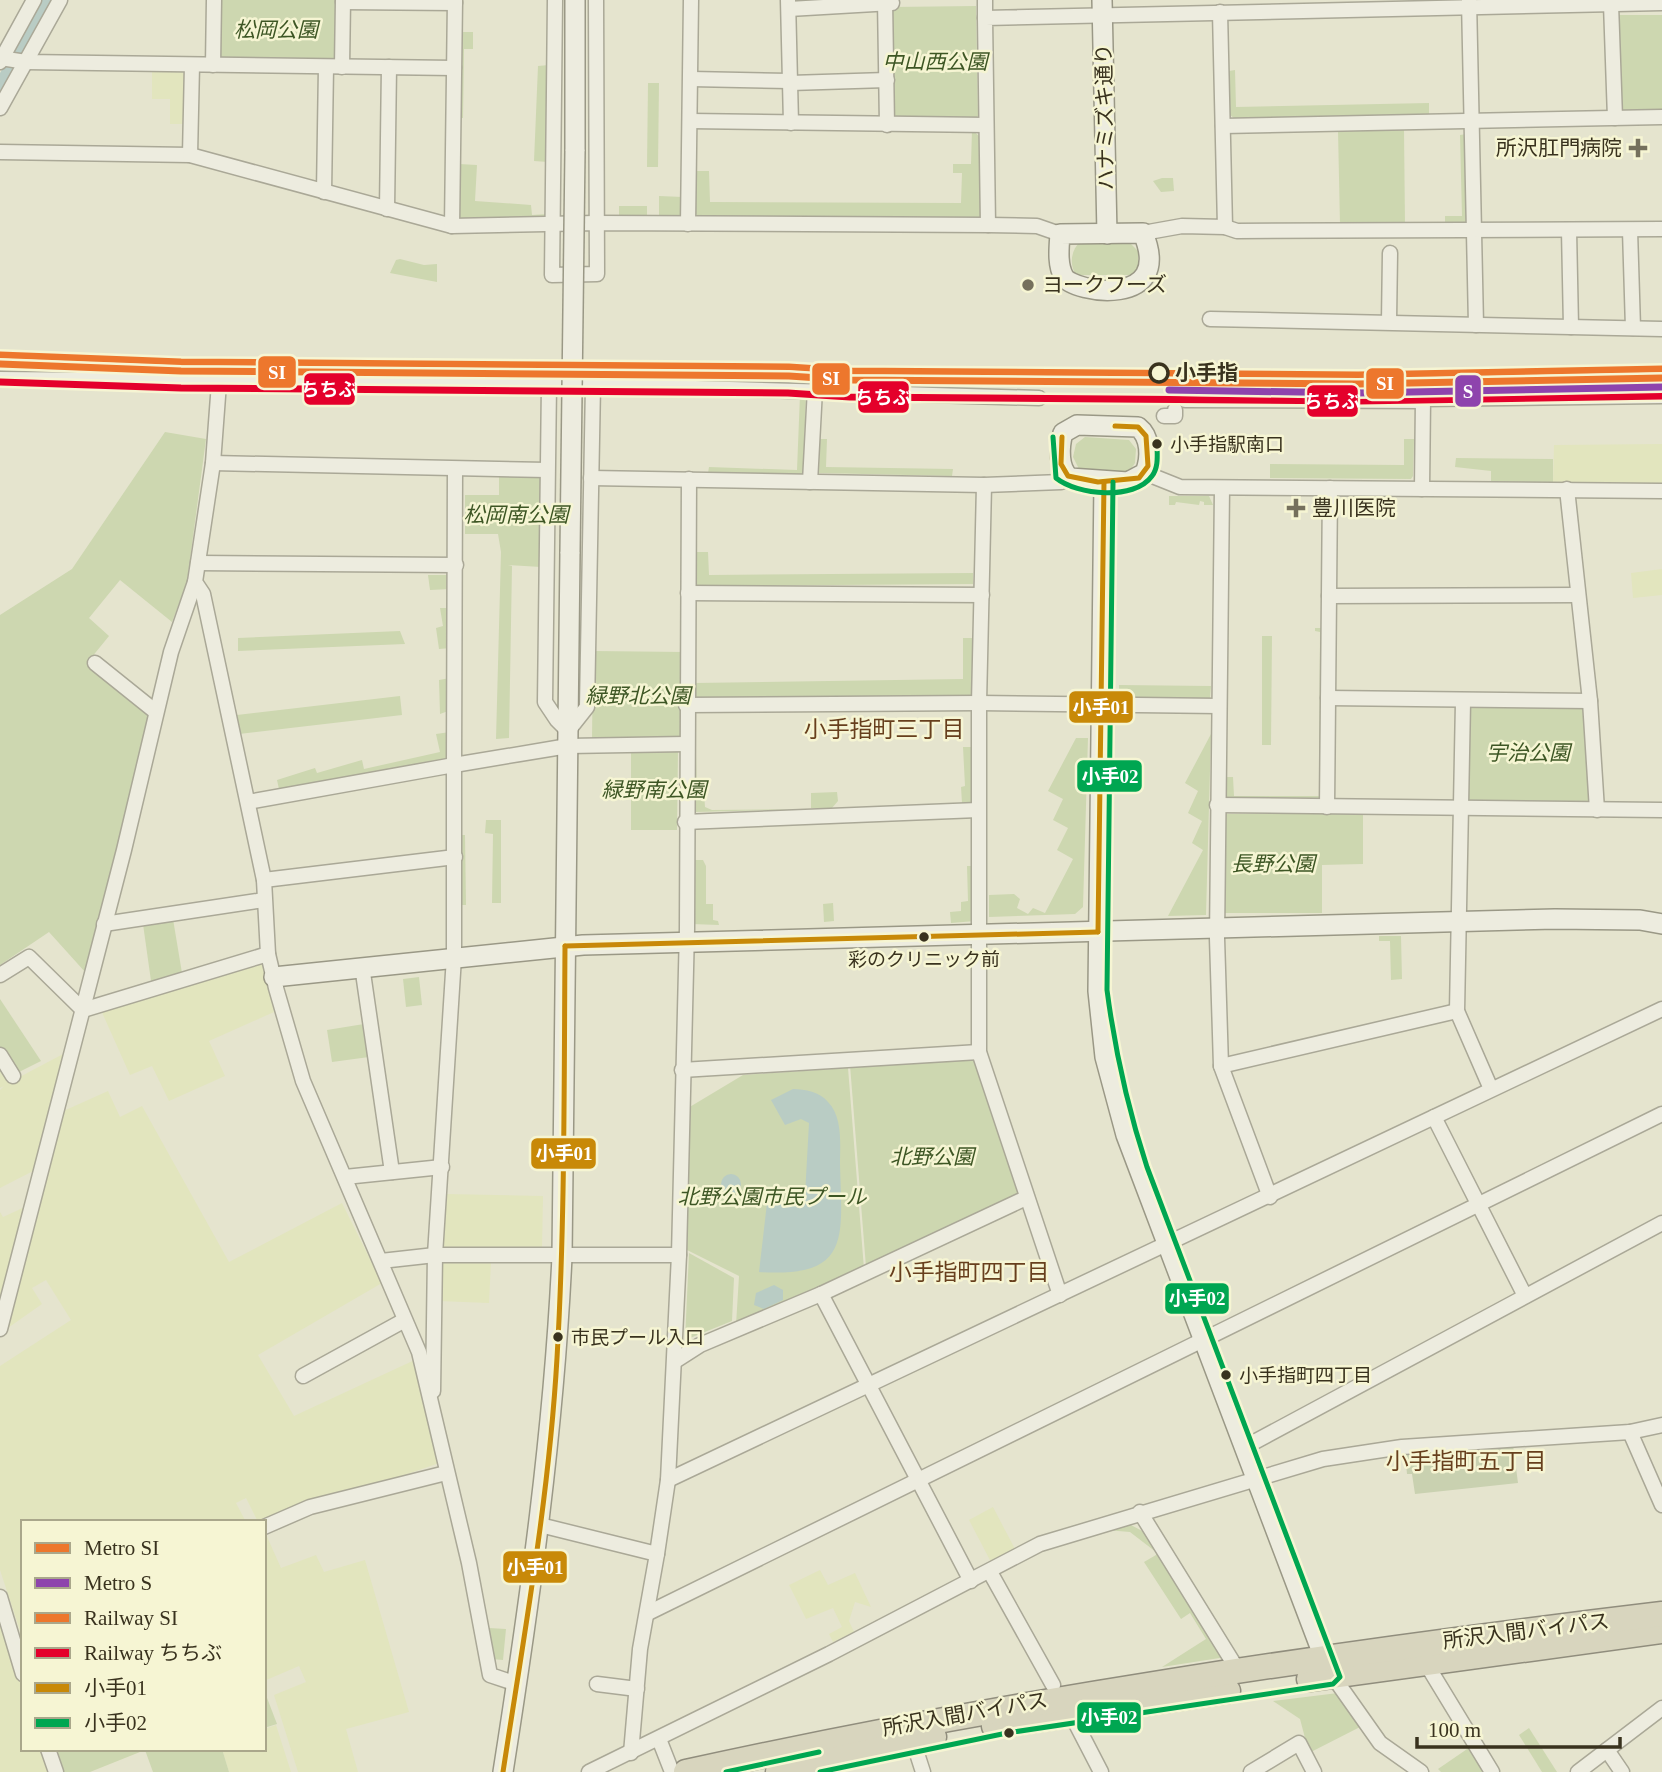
<svg xmlns="http://www.w3.org/2000/svg" width="1662" height="1772" font-family="'Times New Roman','Noto Sans JP',serif">
  <style>
    .farmland { fill: #e2e5be }
    .green { fill: #cdd7b0 }
    .cemetery { fill: #c9d1b0 }
    .water { fill: #b9ccc4 }
    .lines { fill: none; stroke-linecap: round; stroke-linejoin: round }
    .street-casing { stroke: #aaa897; stroke-width: 17 }
    .secondary-casing { stroke: #9a9886; stroke-width: 22 }
    .highway-casing { stroke: #908d7d; stroke-width: 27 }
    .street { stroke: #edecdf; stroke-width: 14 }
    .secondary { stroke: #edecdf; stroke-width: 19 }
    .highway { stroke: #d8d5be; stroke-width: 24 }
    .secondary-bridge-casing { stroke: #9a9886; stroke-width: 22; stroke-linecap: butt }
    .secondary-bridge { stroke: #edecdf; stroke-width: 19 }
    .bus-1-casing { stroke: #f6f5d3; stroke-width: 10 }
    .bus-2-casing { stroke: #f6f5d3; stroke-width: 10 }
    .bus-1 { stroke: #c88908; stroke-width: 5 }
    .bus-2 { stroke: #00a651; stroke-width: 5 }
    .rail-1-casing { stroke: #f6f5d3; stroke-width: 12 }
    .rail-2-casing { stroke: #f6f5d3; stroke-width: 12 }
    .rail-1 { stroke: #ed772d; stroke-width: 7 }
    .rail-2 { stroke: #e4002b; stroke-width: 7 }
    .metro-1-casing { stroke: #f6f5d3; stroke-width: 12 }
    .metro-2-casing { stroke: #f6f5d3; stroke-width: 12 }
    .metro-1 { stroke: #ed772d; stroke-width: 7 }
    .metro-2 { stroke: #8e44ad; stroke-width: 7 }
    .poi-dot { fill: #75705c; stroke: #f6f5d3; stroke-width: 2.5 }
    .stop-dot { fill: #f6f5d3; stroke: #39321e; stroke-width: 3.5 }
    .bus-dot { fill: #39321e; stroke: #f6f5d3; stroke-width: 2.5 }
    .labels { text-anchor: middle; dominant-baseline: central; stroke-width: 5; stroke-linejoin: round; paint-order: stroke }
    .bus-label { font-size: 19px; fill: #39321e; stroke: #f6f5d3; text-anchor: start }
    .park-label { font-size: 21px; font-style: italic; fill: #3d5624; stroke: #f6f5d3 }
    .street-label { font-size: 21px; fill: #39321e; stroke: #f6f5d3 }
    .poi-label { font-size: 21px; fill: #39321e; stroke: #f6f5d3; text-anchor: start }
    .stop-label { font-size: 21px; font-weight: bold; fill: #39321e; stroke: #f6f5d3; text-anchor: start }
    .neighbourhood-label { font-size: 23px; fill: #673f1d; stroke: #f6f5d3 }
    .line-badge { stroke: #f6f5d3; stroke-width: 2.5 }
    .badge-label { font-size: 19px; text-anchor: middle; font-weight: bold; fill: #fff }
  </style>
  <rect width="100%" height="100%" fill="#e5e4ce"/>
  <g class="farmland">
    <path d="M152,70h28l4,4v50h-14v-25h-18z"/>
    <path d="M1662,444v41l-109,-2 1,-38z"/>
    <path d="M1662,569v26l-29,3 -2,-25z"/>
    <path d="M262,960l12,52 -65,29 16,35 -56,25 -17,-35 -22,9 -30,-67z"/>
    <path d="M65,1053l-28,116 -37,19v-98l4,-4 -4,2v-25l12,18z"/>
    <path d="M108,1091l12,26 22,-11 87,156 113,-59 40,80 -124,72 36,61 125,-58 23,104 -178,62 -6,-2 -12,-24 -10,5 10,19h-223v118l-23,-70v-204l71,-46 -25,-40 -14,8 10,16 -37,26 54,-217z"/>
    <path d="M444,1194l99,2 -1,54 -99,-2z"/>
    <path d="M27,1206l-27,111v-105l3,5z"/>
    <path d="M441,1260l50,2 -2,41 -50,-2z"/>
    <path d="M993,1507l23,44 -24,13 -23,-44z"/>
    <path d="M264,1530l17,38 35,-13 8,17 41,-12 44,152 -63,17 12,43h-60l-24,-77 32,-13 -7,-16 -35,15z"/>
    <path d="M820,1570l8,15 27,-12 16,34 -16,-5 -6,19 5,11 -21,10 -4,-8 13,-7 -9,-19 -27,11 -17,-34z"/>
    <path d="M0,1616l23,74v59h18l7,23h-48z"/>
    <path d="M276,1725l15,47h-62l-7,-23h42v-20z"/>
  </g>
  <g class="green">
    <path d="M217,0h119v56l-4,4 -110,-1 -5,-5z"/>
    <path d="M976,6l2,110 -4,3h-75l-6,-6 -1,-106z"/>
    <path d="M1616,15h46v95l-39,1 -5,-3z"/>
    <path d="M461,32h12v17h-9l-1,69h-3z"/>
    <path d="M549,65l-1,97 -14,-1 4,-95z"/>
    <path d="M1235,70l1,37 193,-4v12l-194,4 -6,-5v-43z"/>
    <path d="M648,83h11l-1,84h-11z"/>
    <path d="M1404,129l1,96h-65l-2,-95z"/>
    <path d="M972,130l7,6 3,80 -6,5 -277,-4 -5,-5 1,-41h14l1,31 251,1 1,-30h-9v-9h18z"/>
    <path d="M1467,134l2,87 -5,4 -19,1v-10h17l-2,-81z"/>
    <path d="M459,164l18,1 -2,36 56,4 1,10 16,-1 -4,4 -81,4 -5,-6z"/>
    <path d="M1162,178h11l1,13 -13,1 -8,-11z"/>
    <path d="M659,196l24,1v16l-5,4h-19z"/>
    <rect x="619" y="206" width="28" height="11"/>
    <path d="M1080,242h49l9,9v18l-6,6h-56c-7,-10 -5,-25 4,-33z"/>
    <path d="M400,259l24,6 13,-1v18l-47,-9 6,-13z"/>
    <path d="M800,395l6,1 -3,80 -95,-3 1,-6 88,3z"/>
    <path d="M165,432l41,7 -19,143 -15,40 -52,-42 -31,38 20,18 -22,27 65,53 -66,257 -37,-41 -49,33v-350l72,-46z"/>
    <path d="M1085,437l44,3 7,9 -1,14 -6,9 -50,-3 -6,-12 3,-13z"/>
    <path d="M820,439h7l-1,28 127,2 -1,7 -133,-3z"/>
    <path d="M1404,439h10l-1,37 -2,3 -141,-1v-14l134,1z"/>
    <path d="M1456,458l97,1v24l-62,-1v-11l-36,-4z"/>
    <path d="M499,473l43,2 -1,92 -33,-2 4,1 -3,172 -13,1 5,-187 -3,-18h-33v-39h34z"/>
    <path d="M1169,496h40l4,9h-9v-3l-4,-1 -1,4 -23,-3 -1,3h-6z"/>
    <path d="M691,552h17l1,23 264,-2v11l-282,2z"/>
    <path d="M428,575h22l1,14 -21,1z"/>
    <path d="M440,608h12l-1,40 -12,1 -3,-21 7,-2z"/>
    <path d="M1315,628h10l-3,173h-92l-6,-4v-20h9l1,19h85l1,-164 -5,-1z"/>
    <path d="M400,631l5,13 -167,7v-13z"/>
    <path d="M1262,636h10l-1,109h-9z"/>
    <path d="M963,638h12v57l-281,3v-15l269,-4z"/>
    <path d="M593,651l91,1 -1,89 -91,-1z"/>
    <path d="M450,678l1,32 -11,4 -1,-34z"/>
    <path d="M1119,685l92,1 -1,13 -91,-1z"/>
    <path d="M400,696l2,19 -163,19 -2,-19z"/>
    <path d="M1590,701l-2,104 -121,-1 -1,-101z"/>
    <path d="M450,732v27l-171,30 -2,-9 38,-12 2,5 45,-13 2,9 76,-17 -4,-18z"/>
    <path d="M1211,734l-5,181 -38,1 35,-66 -11,-7 10,-22 -14,-8 10,-22 -13,-8z"/>
    <path d="M1076,738h12l-5,169 -8,7 -86,3v-22l25,-1 6,5 -3,9 11,6 5,-6 12,5 28,-54 -16,-9 11,-22 -15,-8 10,-21 -15,-8z"/>
    <path d="M963,747h10l3,55 -14,1 -1,-16 4,-1z"/>
    <path d="M631,750h47l-1,80h-46z"/>
    <path d="M696,754l1,39h7l1,14 7,3 95,-1 -111,3 -5,-5 -1,-52z"/>
    <path d="M837,792l1,9 -6,7h-21v-15z"/>
    <path d="M1363,813v51l-41,1v48h-98v-99z"/>
    <path d="M486,820h15v83h-9l1,-69 -8,-1z"/>
    <path d="M460,835h5l1,70h-7z"/>
    <path d="M692,860h11l3,6v38h7v16l5,1 1,4 -28,-1z"/>
    <path d="M967,866h5l3,55 -24,2 -1,-11 11,-1v-9l7,-1z"/>
    <path d="M833,903l1,18 -10,1 -1,-18z"/>
    <path d="M173,919l9,54 -31,8 -8,-57z"/>
    <path d="M1379,936h22l1,43 -11,1 -1,-39h-11z"/>
    <path d="M419,977l3,28 -16,2 -3,-28z"/>
    <path d="M0,999l41,62 -26,13 -15,-24z"/>
    <path d="M364,1024l5,33 -37,5 -5,-32z"/>
    <path d="M976,1056l47,140 -157,71 -16,-202z"/>
    <path d="M848,1068l16,201 -128,56 3,-49 -52,-26 1,-142 55,-33z"/>
    <path d="M689,1253l45,25 -2,43 -47,19z"/>
    <path d="M1129,1524l19,10 78,123 -64,10 44,-28 -16,-26 -9,6 -37,-57 12,-7v-3l-26,-20 -24,-2z"/>
    <path d="M489,1628l17,1 -3,31 -11,-1z"/>
    <path d="M264,1690l13,34 -13,4z"/>
    <path d="M1338,1693l22,34 -51,26 -9,-34 -27,-18z"/>
    <path d="M1529,1728l28,44h-15l-23,-37z"/>
    <path d="M1473,1745l17,27h-49l-3,-3z"/>
    <path d="M51,1749h171l7,23h-76l-8,-22 -55,22h-31z"/>
  </g>
  <path class="cemetery" d="M1513,1445l5,38 -103,11 -3,-20h-5l-2,-22z"/>
  <g class="water">
    <path d="M40,0h12l-29,55 -12,-2z"/>
    <path d="M5,65l10,2 -15,28v-22z"/>
    <path d="M793,1089c12,0 27,3 35,13 15,15 12,43 12,63 2,73 11,113 -81,107l8,-69 28,2 10,-10 4,-72 -8,-4 -16,6 -14,-25z"/>
    <circle cx="731" cy="1184" r="10"/>
    <path d="M774,1285l9,5v10l-19,9 -10,-4 2,-12z"/>
  </g>
  <g class="lines">
    <defs>
      <g id="street">
        <path d="M555,0l-3,275 45,-1 -1,-274"/>
        <path d="M788,0l3,123"/>
        <path d="M885,0l2,125"/>
        <path d="M985,0v18"/>
        <path d="M1469,0l7,325"/>
        <path d="M343,2l112,1"/>
        <path d="M1611,4l4,114"/>
        <path d="M789,9l103,-6"/>
        <path d="M0,58l26,4 428,6"/>
        <path d="M0,62l34,-62"/>
        <path d="M213,65l1,-65"/>
        <path d="M342,67l1,-67"/>
        <path d="M691,79l98,2"/>
        <path d="M790,83l97,-3"/>
        <path d="M0,108l60,-108"/>
        <path d="M690,121l296,4"/>
        <path d="M1223,126l439,-9"/>
        <path d="M0,152l190,3 262,71 144,-3 392,2 49,1 23,8"/>
        <path d="M190,155l2,-90"/>
        <path d="M324,192l2,-125"/>
        <path d="M387,209l2,-142"/>
        <path d="M688,224l3,-224"/>
        <path d="M988,225l-3,-207 677,-15"/>
        <path d="M452,226l3,-226"/>
        <path d="M1225,227l12,4 425,-2"/>
        <path d="M1569,230l2,97"/>
        <path d="M1630,230l3,98"/>
        <path d="M1143,233l39,-7 43,1 -5,-215"/>
        <path d="M1210,319l452,10"/>
        <path d="M1389,322l1,-69"/>
        <path d="M0,379l593,6 446,13"/>
        <path d="M219,383l-6,80 -18,119 8,12 61,286 4,74 8,34 27,93 116,271 50,211 21,112 27,9"/>
        <path d="M549,384l-4,318 12,18 11,11 19,-24 6,-322"/>
        <path d="M1185,400l238,1"/>
        <path d="M1164,416h11v-6"/>
        <path d="M213,463l334,7"/>
        <path d="M455,470l-1,295 114,-19 118,-2"/>
        <path d="M1145,473l35,14 482,4"/>
        <path d="M591,478l393,7 77,-3 9,-4"/>
        <path d="M810,482l5,-93"/>
        <path d="M984,485l-5,218v349l81,243"/>
        <path d="M1222,488l-5,450 4,128 49,131"/>
        <path d="M1422,489l1,-90 239,-3"/>
        <path d="M1567,489l23,212 7,109"/>
        <path d="M198,563l258,2"/>
        <path d="M688,593l294,2"/>
        <path d="M1329,596l247,-1"/>
        <path d="M95,663l61,49"/>
        <path d="M1328,698l262,3"/>
        <path d="M1463,702l-6,309 34,78"/>
        <path d="M686,705l293,-2 240,3"/>
        <path d="M248,802l206,-37v192l-19,298 -2,136"/>
        <path d="M1217,805l445,5"/>
        <path d="M1327,807l3,-319"/>
        <path d="M685,822l293,-12"/>
        <path d="M264,880l191,-23"/>
        <path d="M104,924l160,-24"/>
        <path d="M362,966l30,206"/>
        <path d="M0,975l29,-18 54,53 185,-56"/>
        <path d="M0,1055l13,21"/>
        <path d="M1221,1066l236,-55"/>
        <path d="M682,1070l297,-18"/>
        <path d="M1434,1117l91,179"/>
        <path d="M345,1177l97,-10"/>
        <path d="M381,1261l54,-6h244"/>
        <path d="M821,1294l205,-96"/>
        <path d="M0,1329l124,-479 47,-198 24,-70"/>
        <path d="M675,1361l25,-16 121,-51 150,287"/>
        <path d="M303,1376l100,-55"/>
        <path d="M1630,1432l32,73"/>
        <path d="M1245,1447l417,-224"/>
        <path d="M668,1480l994,-471"/>
        <path d="M1140,1512l99,160"/>
        <path d="M540,1525l117,29 -17,95 -9,104"/>
        <path d="M264,1527l46,-20 136,-34"/>
        <path d="M657,1554l11,-74 11,-225 8,-326 2,-450"/>
        <path d="M990,1572l63,113"/>
        <path d="M0,1597l23,77"/>
        <path d="M648,1613l1014,-499"/>
        <path d="M1427,1665l65,107"/>
        <path d="M1332,1675l48,68 41,29"/>
        <path d="M597,1684l40,5"/>
        <path d="M1071,1714l30,58"/>
        <path d="M659,1739l13,33"/>
        <path d="M913,1741l10,31"/>
        <path d="M48,1749l8,23"/>
        <path d="M1607,1750l15,22"/>
        <path d="M589,1772l240,-118 211,-110 283,-85 79,-12 228,-15 32,-7"/>
        <path d="M1251,1772l48,-29 15,29"/>
        <path d="M1578,1772l84,-64"/>
      </g>
      <g id="secondary">
        <path d="M575,0v151"/>
        <path d="M1102,0l5,234"/>
        <path d="M1143,233c32,76 -69,60 -79,44 -7,-12 -5,-29 -4,-43z"/>
        <path d="M1077,425l61,2c13,10 13,31 7,46l-17,9 -58,-4c-12,-9 -11,-31 -7,-45z"/>
        <path d="M1104,482l-6,509 7,66 21,78 202,533"/>
        <path d="M274,977l309,-32 972,-26 85,1 22,4"/>
        <path d="M503,1772c27,-172 51,-342 59,-516l8,-704"/>
      </g>
      <g id="highway">
        <path d="M1309,1679l353,-48"/>
        <path d="M994,1726l234,-35"/>
        <path d="M686,1772c322,-71 649,-119 976,-158"/>
        <path d="M778,1772l156,-35"/>
      </g>
    </defs>
    <use href="#street" class="street-casing"/>
    <use href="#secondary" class="secondary-casing"/>
    <use href="#highway" class="highway-casing"/>
    <use href="#street" class="street"/>
    <use href="#secondary" class="secondary"/>
    <use href="#highway" class="highway"/>
    <defs>
      <path id="secondary-bridge" d="M570,552l5,-401"/>
    </defs>
    <use href="#secondary-bridge" class="secondary-bridge-casing"/>
    <use href="#secondary-bridge" class="secondary-bridge"/>
    <defs>
      <g id="bus-1">
        <path d="M1062,437l-1,27 7,12 30,6 41,-4 9,-12 -2,-30 -8,-9 -23,-1"/>
        <path d="M1098,932l6,-450"/>
        <path d="M565,946l533,-14"/>
        <path d="M503,1772c21,-137 46,-275 54,-414 8,-137 7,-275 8,-412"/>
      </g>
      <g id="bus-2">
        <path d="M1053,437l3,41c21,17 78,23 96,-2 7,-9 5,-22 5,-32"/>
        <path d="M726,1772l93,-20"/>
        <path d="M820,1772l187,-39 326,-49 7,-7 -193,-510c-19,-58 -32,-116 -40,-177l6,-508"/>
      </g>
    </defs>
    <use href="#bus-1" class="bus-1-casing"/>
    <use href="#bus-2" class="bus-2-casing"/>
    <use href="#bus-1" class="bus-1"/>
    <use href="#bus-2" class="bus-2"/>
    <defs>
      <path id="rail-1" d="M0,355l181,7 608,5 61,4 508,4 304,-6"/>
      <path id="rail-2" d="M0,382l181,6 607,5 62,4 508,4 304,-5"/>
    </defs>
    <use href="#rail-1" class="rail-1-casing"/>
    <use href="#rail-2" class="rail-2-casing"/>
    <use href="#rail-1" class="rail-1"/>
    <use href="#rail-2" class="rail-2"/>
    <defs>
      <path id="metro-1" d="M0,364l181,7 608,5 61,4 508,4 304,-6"/>
      <path id="metro-2" d="M1169,390l189,3 304,-6"/>
    </defs>
    <use href="#metro-1" class="metro-1-casing"/>
    <use href="#metro-2" class="metro-2-casing"/>
    <use href="#metro-1" class="metro-1"/>
    <use href="#metro-2" class="metro-2"/>
  </g>
  <g class="poi-dot">
    <path d="M1634.5 137.5h7v7h7v7h-7v7h-7v-7h-7v-7h7z"/>
    <circle cx="1028" cy="285" r="7"/>
    <path d="M1292.5 497.5h7v7h7v7h-7v7h-7v-7h-7v-7h7z"/>
  </g>
  <circle class="stop-dot" cx="1159" cy="373" r="9"/>
  <g class="bus-dot">
    <circle cx="1157" cy="444" r="6"/>
    <circle cx="924" cy="937" r="6"/>
    <circle cx="558" cy="1337" r="6"/>
    <circle cx="1226" cy="1375" r="6"/>
    <circle cx="1009" cy="1733" r="6"/>
  </g>
  <g class="labels">
    <g class="bus-label">
      <text x="1170" y="444">小手指駅南口</text>
      <text x="924" y="959" text-anchor="middle">彩のクリニック前</text>
      <text x="571" y="1337">市民プール入口</text>
      <text x="1239" y="1375">小手指町四丁目</text>
    </g>
    <g class="park-label">
      <text x="276" y="30">松岡公園</text>
      <text x="935" y="62">中山西公園</text>
      <text x="516" y="515">松岡南公園</text>
      <text x="638" y="696">緑野北公園</text>
      <text x="1528" y="753">宇治公園</text>
      <text x="654" y="790">緑野南公園</text>
      <text x="1273" y="864">長野公園</text>
      <text x="932" y="1157">北野公園</text>
      <text x="772" y="1197">北野公園市民プール</text>
    </g>
    <g class="street-label">
      <text transform="translate(1105 117) rotate(-91)">ハナミズキ通り</text>
      <text transform="translate(1526 1631) rotate(-7)">所沢入間バイパス</text>
      <text transform="translate(965 1714) rotate(-10)">所沢入間バイパス</text>
    </g>
    <g class="poi-label">
      <text x="1622" y="148" text-anchor="end">所沢肛門病院</text>
      <text x="1042" y="285">ヨークフーズ</text>
      <text x="1312" y="508">豊川医院</text>
    </g>
    <g class="stop-label">
      <text x="1175" y="373">小手指</text>
    </g>
    <g class="neighbourhood-label">
      <text x="884" y="729">小手指町三丁目</text>
      <text x="969" y="1272">小手指町四丁目</text>
      <text x="1466" y="1461">小手指町五丁目</text>
    </g>
  </g>
  <g class="line-badge">
    <rect x="257" y="355" width="40" height="34" rx="7" fill="#ed772d"/>
    <rect x="811" y="362" width="40" height="34" rx="7" fill="#ed772d"/>
    <rect x="1365" y="367" width="40" height="33" rx="7" fill="#ed772d"/>
    <rect x="303" y="372" width="53" height="34" rx="7" fill="#e4002b"/>
    <rect x="1454" y="374" width="28" height="34" rx="7" fill="#8e44ad"/>
    <rect x="857" y="380" width="53" height="34" rx="7" fill="#e4002b"/>
    <rect x="1306" y="384" width="53" height="34" rx="7" fill="#e4002b"/>
    <rect x="1068" y="690" width="66" height="34" rx="7" fill="#c88908"/>
    <rect x="1076" y="759" width="67" height="34" rx="7" fill="#00a651"/>
    <rect x="530" y="1137" width="67" height="33" rx="7" fill="#c88908"/>
    <rect x="1164" y="1282" width="66" height="33" rx="7" fill="#00a651"/>
    <rect x="502" y="1550" width="66" height="34" rx="7" fill="#c88908"/>
    <rect x="1076" y="1701" width="66" height="33" rx="7" fill="#00a651"/>
  </g>
  <g class="badge-label">
    <text x="277" y="379">SI</text>
    <text x="831" y="385">SI</text>
    <text x="1385" y="390">SI</text>
    <text x="329" y="396">ちちぶ</text>
    <text x="1468" y="398">S</text>
    <text x="883" y="404">ちちぶ</text>
    <text x="1332" y="408">ちちぶ</text>
    <text x="1101" y="714">小手01</text>
    <text x="1110" y="783">小手02</text>
    <text x="564" y="1160">小手01</text>
    <text x="1197" y="1305">小手02</text>
    <text x="535" y="1574">小手01</text>
    <text x="1109" y="1724">小手02</text>
  </g>
  <rect x="21" y="1520" width="245" height="231" fill="#f6f5d3" stroke="#aaa78b" stroke-width="2"/>
  <rect x="35" y="1543" width="35" height="10" fill="#ed772d" stroke="#aaa78b" stroke-width="2"/>
  <text x="84" y="1555" font-size="21" fill="#39321e">Metro SI</text>
  <rect x="35" y="1578" width="35" height="10" fill="#8e44ad" stroke="#aaa78b" stroke-width="2"/>
  <text x="84" y="1590" font-size="21" fill="#39321e">Metro S</text>
  <rect x="35" y="1613" width="35" height="10" fill="#ed772d" stroke="#aaa78b" stroke-width="2"/>
  <text x="84" y="1625" font-size="21" fill="#39321e">Railway SI</text>
  <rect x="35" y="1648" width="35" height="10" fill="#e4002b" stroke="#aaa78b" stroke-width="2"/>
  <text x="84" y="1660" font-size="21" fill="#39321e">Railway ちちぶ</text>
  <rect x="35" y="1683" width="35" height="10" fill="#c88908" stroke="#aaa78b" stroke-width="2"/>
  <text x="84" y="1695" font-size="21" fill="#39321e">小手01</text>
  <rect x="35" y="1718" width="35" height="10" fill="#00a651" stroke="#aaa78b" stroke-width="2"/>
  <text x="84" y="1730" font-size="21" fill="#39321e">小手02</text>
  <path d="M1417 1737v10h203v-10" fill="none" stroke="#39321e" stroke-width="3.5"/>
  <text x="1428" y="1737" font-size="21" fill="#39321e" stroke="#f6f5d3" stroke-width="5" paint-order="stroke">100 m</text>
</svg>
